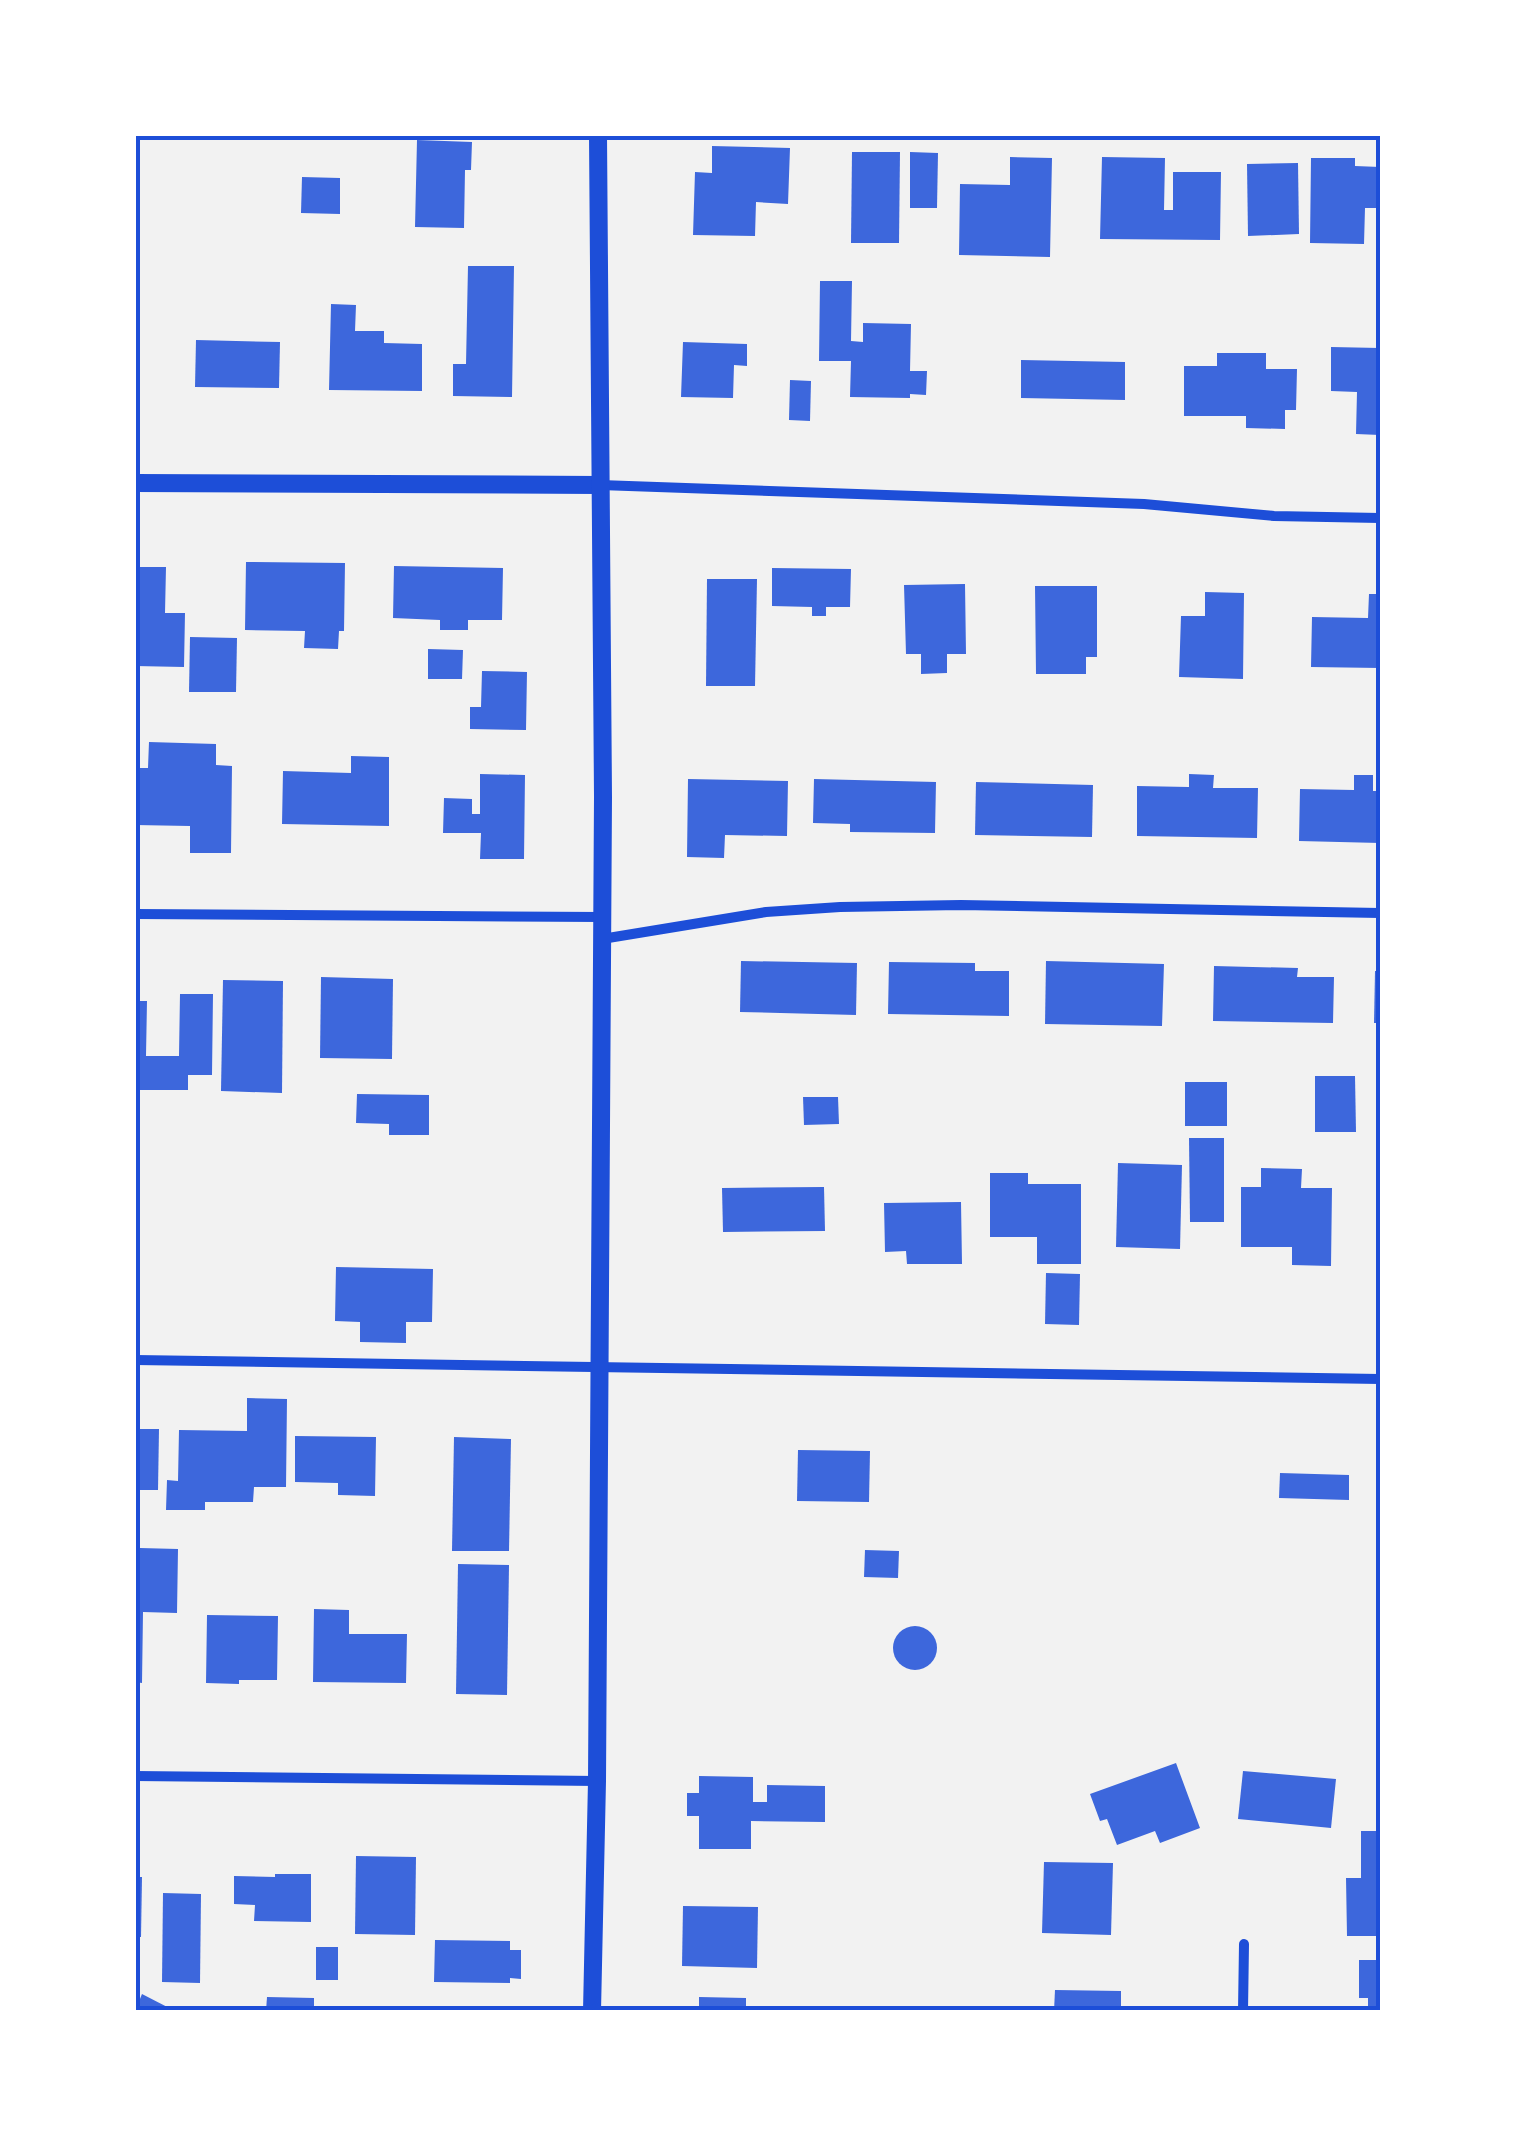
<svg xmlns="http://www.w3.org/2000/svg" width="1515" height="2146" font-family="'Exo 2',sans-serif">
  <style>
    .building { fill: #3d67dc }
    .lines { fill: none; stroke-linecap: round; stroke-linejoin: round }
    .minor { stroke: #1d4ed8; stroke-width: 10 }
    .tertiary { stroke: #1d4ed8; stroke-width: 18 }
    .neatline { fill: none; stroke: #1d4ed8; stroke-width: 4 }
  </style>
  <rect width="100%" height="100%" fill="#f2f2f2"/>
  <g class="building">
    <path d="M417,140l55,2 -1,28h-6l-1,58 -49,-1z"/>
    <path d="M712,146l78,2 -2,56 -32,-2 -1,34 -62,-1 2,-63 17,1z"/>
    <path d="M852,152h48l-1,91h-48z"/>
    <path d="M910,152l28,1 -1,55h-27z"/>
    <path d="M1010,157l42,1 -2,99 -91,-2 1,-71 50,1z"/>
    <path d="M1102,157l63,1 -1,52h9v-38h48l-1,68 -120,-1z"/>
    <path d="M1311,158h44v8l25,1v41h-15l-1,36 -54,-1z"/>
    <path d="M1298,163l1,71 -51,2 -1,-72z"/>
    <path d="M302,177l38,1v36l-39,-1z"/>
    <path d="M468,266h46l-2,131 -59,-1v-32h13z"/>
    <path d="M820,281h32l-1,60 12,1v-19l48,1 -1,47h17l-1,24 -16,-1v4l-60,-1 1,-36h-32z"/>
    <path d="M331,304l25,1 -1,26h29v12l38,1v47l-93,-1z"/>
    <path d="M196,340l84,2 -1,46 -84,-1z"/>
    <path d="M683,342l64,2v22l-13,-1 -1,33 -52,-1z"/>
    <path d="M1331,347l49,1v87l-24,-1 1,-42 -26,-1z"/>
    <path d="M1217,353h49v16h31l-1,41h-11v19l-39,-1v-12h-62v-50h33z"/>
    <path d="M1021,360l104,2v38l-104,-2z"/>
    <path d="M790,380l21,1 -1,40 -21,-1z"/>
    <path d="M246,562l99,1 -1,68h-5l-1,18 -34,-1 1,-17 -60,-1z"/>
    <path d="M394,566l109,2 -1,52h-34v10h-28v-10l-47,-2z"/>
    <path d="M135,567h31l-1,46h20l-1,54 -49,-1z"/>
    <path d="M772,568l79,1 -1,38h-24v9h-14v-9l-40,-1z"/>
    <path d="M707,579h50l-2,107h-49z"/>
    <path d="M965,584l1,70h-19v19l-26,1v-20h-15l-2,-69z"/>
    <path d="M1035,586h62v71h-11v17h-50z"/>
    <path d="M1205,592l39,1 -1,86 -64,-2 2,-61h24z"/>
    <path d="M1369,594h11v74l-69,-1 1,-50 56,1z"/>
    <path d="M190,637l47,1 -1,54h-47z"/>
    <path d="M428,649l35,1 -1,29h-34z"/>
    <path d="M482,671l45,1 -1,58 -56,-1v-22h11z"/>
    <path d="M149,742l67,2v21l16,1 -1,87h-41v-27l-55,-1v-57h13z"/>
    <path d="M351,756l38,1v69l-107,-2 1,-53 68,2z"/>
    <path d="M480,774l45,1 -1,84h-44l1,-26h-38l1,-35 28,1v15h8z"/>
    <path d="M1189,774l25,1 -1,13h45l-1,50 -120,-2v-50l52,1z"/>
    <path d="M1354,775h19v16h7v52l-81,-2 1,-52 54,1z"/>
    <path d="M688,779l100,2 -1,55 -62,-1 -1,23 -37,-1z"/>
    <path d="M814,779l122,3 -1,51 -85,-1v-8l-37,-1z"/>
    <path d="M976,782l117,3 -1,52 -117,-2z"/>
    <path d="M741,961l116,2 -1,52 -116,-3z"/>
    <path d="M1046,961l118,3 -2,62 -117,-2z"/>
    <path d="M889,962l86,1v8h34v45l-121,-2z"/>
    <path d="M1214,966l84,2 -1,9h37l-1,46 -120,-2z"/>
    <path d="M1375,971h5v52h-6z"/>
    <path d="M321,977l72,2 -1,80 -72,-1z"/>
    <path d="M223,980l60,1 -1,112 -61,-2z"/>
    <path d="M180,994h33l-1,81h-24v15h-53v-89h12l-1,55h33z"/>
    <path d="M1315,1076h40l1,56h-41z"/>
    <rect x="1185" y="1082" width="42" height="44"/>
    <path d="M357,1094l72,1v40h-40v-11l-33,-1z"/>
    <path d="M803,1097h35l1,27 -35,1z"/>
    <path d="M1189,1138h35v84h-34z"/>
    <path d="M1118,1163l64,2 -2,84 -64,-2z"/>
    <path d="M1261,1168l41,1 -1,19h31l-1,78 -39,-1v-18h-51v-60h20z"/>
    <path d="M990,1173h38v11h53v80h-44v-27h-47z"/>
    <path d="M824,1187l1,44 -102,1 -1,-44z"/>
    <path d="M961,1202l1,62h-55l-1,-13 -21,1 -1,-49z"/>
    <path d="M336,1267l97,2 -1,53h-26v21l-46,-1v-20l-25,-1z"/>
    <path d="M1046,1273l34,1 -1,51 -34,-1z"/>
    <path d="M247,1398l40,1 -1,88h-32l-1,15h-48v8h-39l1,-30 11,1 1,-51 68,1z"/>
    <path d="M135,1429h24l-1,61h-23z"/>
    <path d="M295,1436l81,1 -1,59 -37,-1v-12l-43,-1z"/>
    <path d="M454,1437l57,2 -2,112h-57z"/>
    <path d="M798,1450l72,1 -1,51 -72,-1z"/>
    <path d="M1280,1473l69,2v25l-70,-2z"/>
    <path d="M140,1548l38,1 -1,64 -34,-1 -1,71 -7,-1v-92h4z"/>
    <path d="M865,1550l34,1 -1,27 -34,-1z"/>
    <path d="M458,1564l51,1 -2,130 -51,-1z"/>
    <path d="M314,1609l35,1v24h58l-1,49 -93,-1z"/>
    <path d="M207,1615l71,1 -1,64h-38v4l-33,-1z"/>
    <circle cx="915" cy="1648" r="22"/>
    <path d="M1176,1763l24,65 -40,15 -5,-12 -38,14 -10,-26 -7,2 -10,-27z"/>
    <path d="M1243,1771l93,8 -5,49 -93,-9z"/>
    <path d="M699,1776l54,1v25h14v-17l58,1v36l-74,-1v28h-52v-33h-12v-23h12z"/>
    <path d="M1361,1831h19v105h-33l-1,-58h15z"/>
    <path d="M356,1856l60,1 -1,78 -60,-1z"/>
    <path d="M1044,1862l69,1 -2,72 -69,-2z"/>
    <path d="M275,1874h36v48l-57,-1 1,-16 -21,-1v-28l41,1z"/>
    <path d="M135,1877h7l-1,60h-6z"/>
    <path d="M163,1893l38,1 -1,89 -38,-1z"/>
    <path d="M683,1906l75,1 -1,61 -75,-2z"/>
    <path d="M435,1940l75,1v9h11v29l-11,-1v5l-76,-1z"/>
    <rect x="316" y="1947" width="22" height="33"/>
    <path d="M1359,1960h21v51h-12v-13h-9z"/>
    <path d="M1055,1990l66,1v20h-67z"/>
    <path d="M142,1994l33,17h-40z"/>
    <path d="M267,1997l47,1v13h-48z"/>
    <path d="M699,1997l47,1v13h-47z"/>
  </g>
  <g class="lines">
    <g class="minor">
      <path d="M600,485l544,19 130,12 106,2"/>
      <path d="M135,914l467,3"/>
      <path d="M602,939l164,-27 74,-5 121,-2 419,8"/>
      <path d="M135,1360l1245,19"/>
      <path d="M135,1776l462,5"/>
      <path d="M1243,2011l1,-67"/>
    </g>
    <g class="tertiary">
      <path d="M135,483l464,2"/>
      <path d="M592,2011l5,-230 6,-984 -5,-662"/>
    </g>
  </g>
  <rect width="1515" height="2146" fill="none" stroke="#ffffff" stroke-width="275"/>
  <rect x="138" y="138" width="1240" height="1870" class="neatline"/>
</svg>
